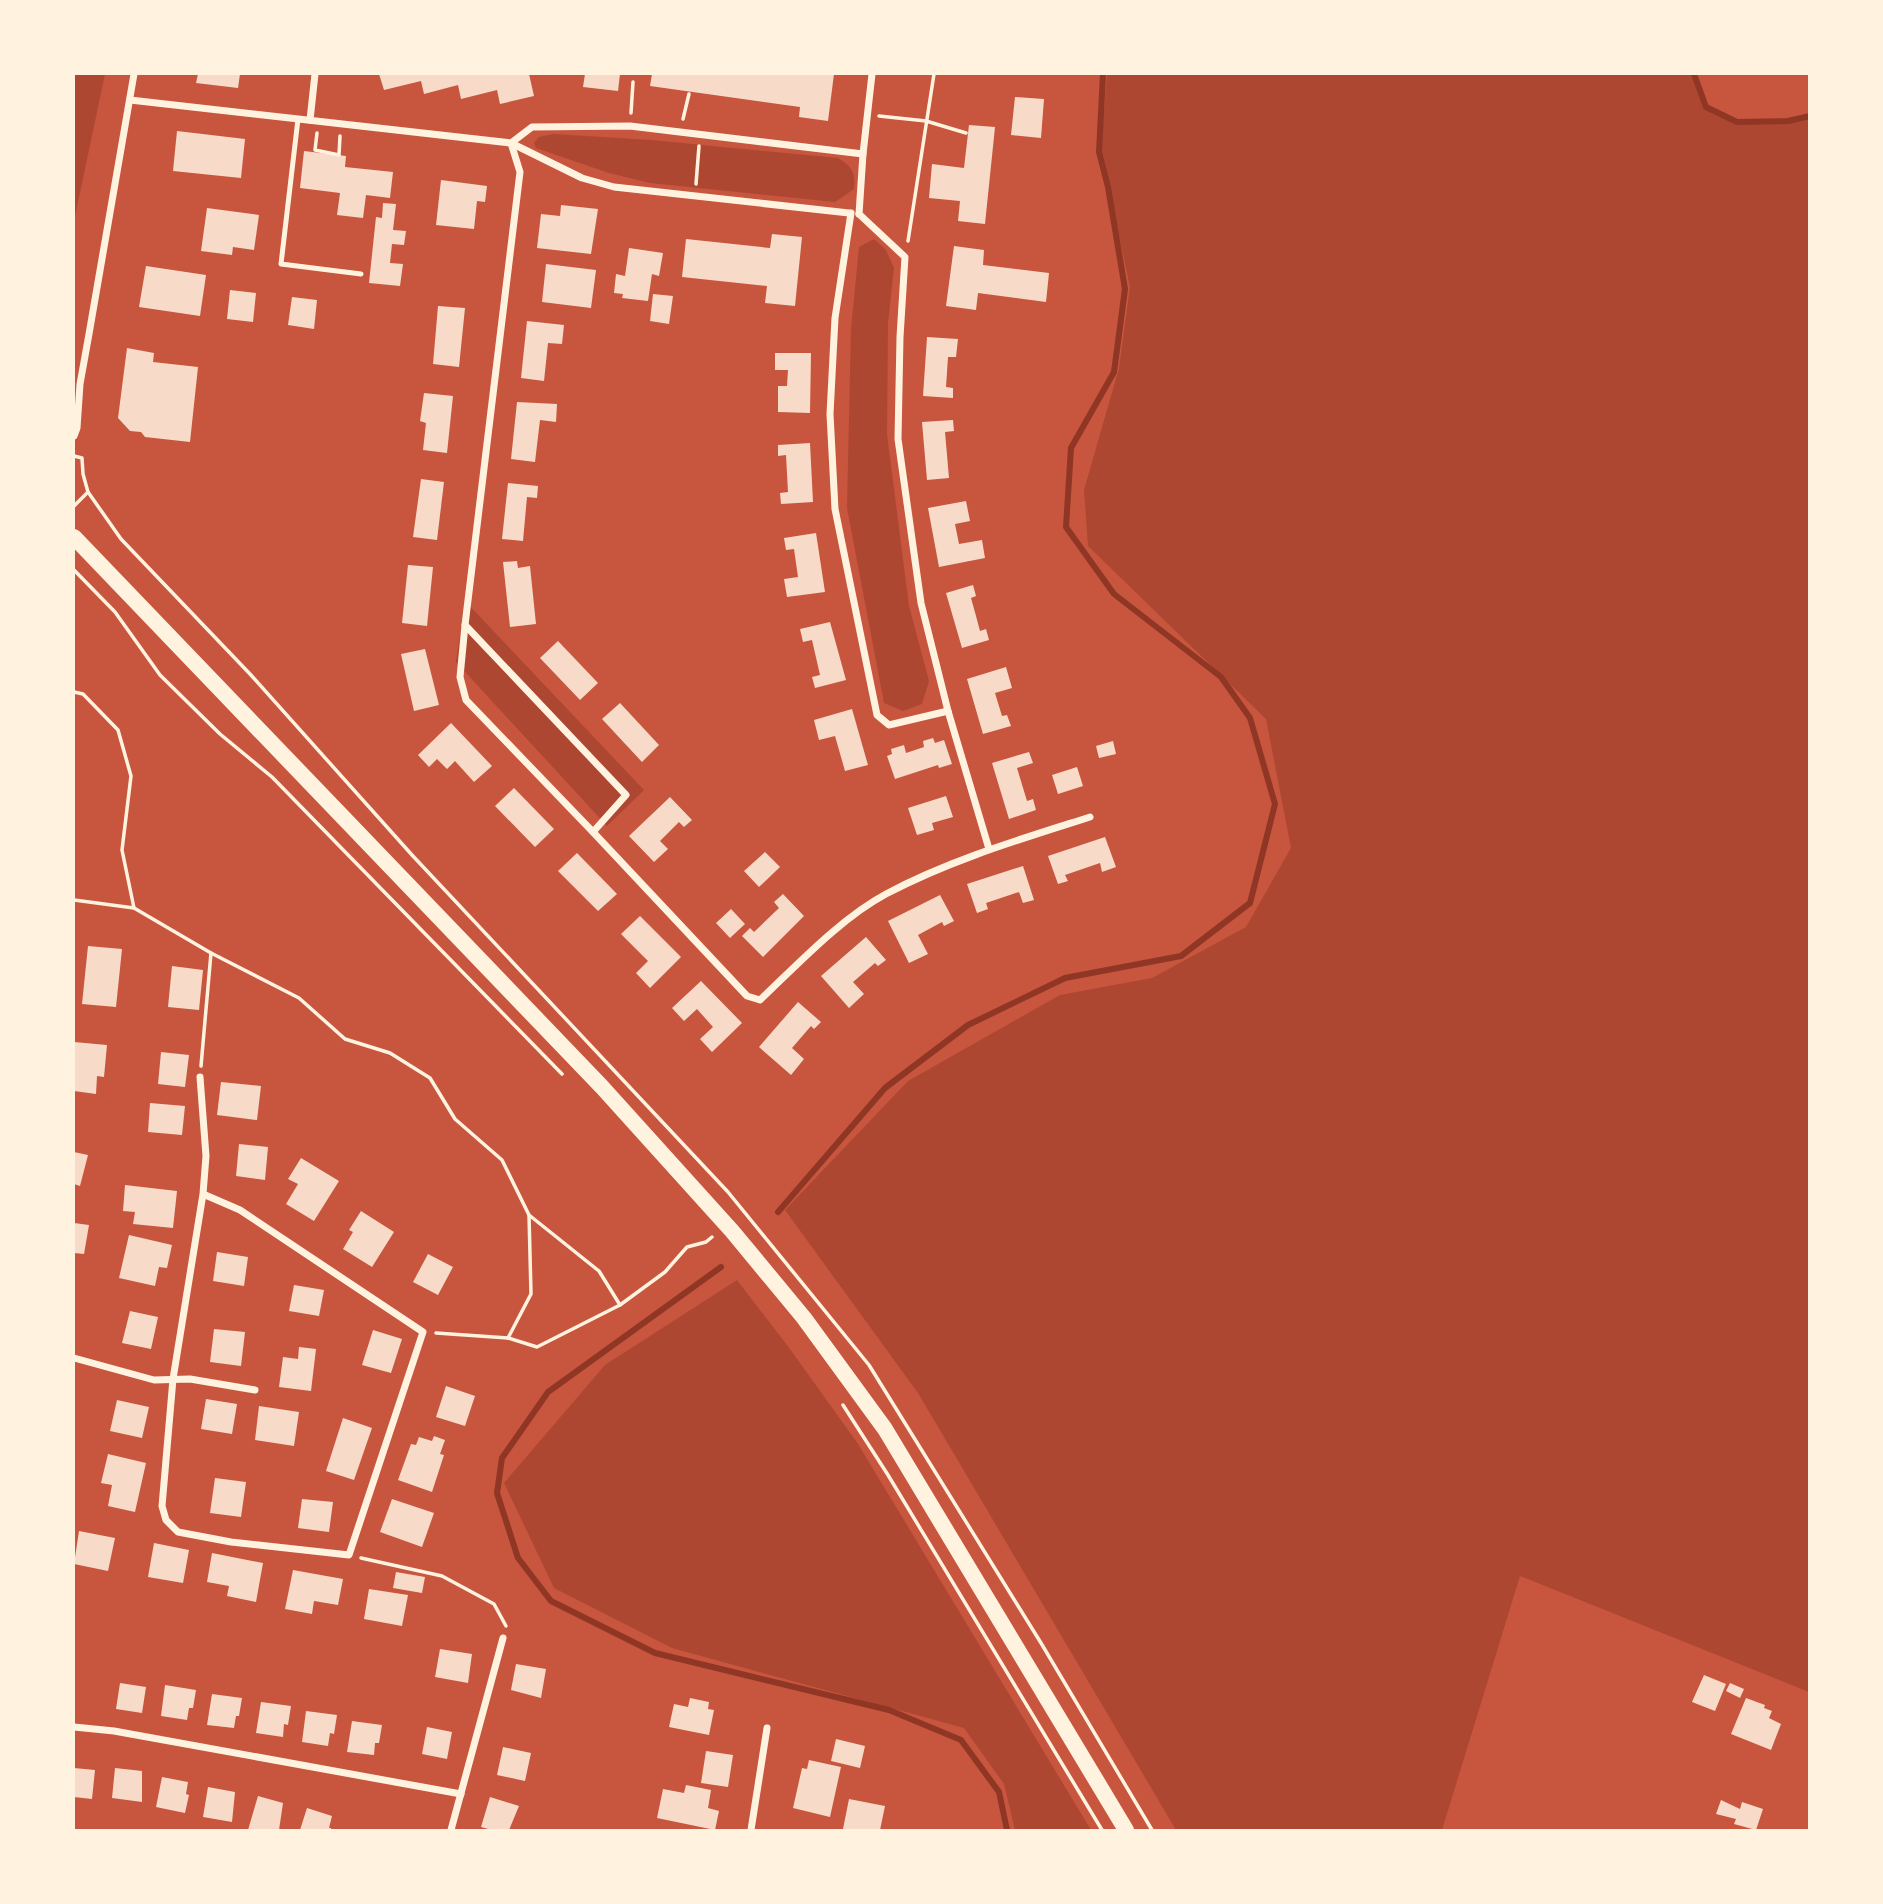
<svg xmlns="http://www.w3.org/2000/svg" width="1883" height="1904" font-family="Jost,sans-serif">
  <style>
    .green { fill: #ae4732 }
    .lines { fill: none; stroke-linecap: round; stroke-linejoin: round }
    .stream { stroke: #8f3625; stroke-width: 6 }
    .building { fill: #f7dbc8 }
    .path { stroke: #fff3e0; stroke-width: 3.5 }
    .service { stroke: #fff3e0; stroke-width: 5 }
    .minor { stroke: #fff3e0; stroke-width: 7 }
    .primary { stroke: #fff3e0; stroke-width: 16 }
  </style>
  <rect width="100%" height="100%" fill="#c8553d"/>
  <g class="green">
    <path d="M74,74h31l-31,147z"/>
    <path d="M1107,74h587l12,33 31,15 51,-1 21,-5v1576l-289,-116 -78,254h-266l-258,-437 -133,-183 123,-129 152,-86 92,-17 94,-51 45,-79 -25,-129 -178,-173 -4,-56 35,-122 11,-81 -29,-135z"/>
    <path d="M553,134l98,6 187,18c13,8 18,14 16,31l-19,13 -185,-19 -41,-10 -73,-25 -2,-5 5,-6z"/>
    <path d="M874,239l12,11 8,18 -6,55 -1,111 22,172 20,75 -7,23 -19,7 -19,-8 -37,-195 4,-179 8,-82z"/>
    <path d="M465,601l179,189 -37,36 -151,-164z"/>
    <path d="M737,1280l53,69 68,95 233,386h-76l-11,-46 -40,-56 -292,-80 -118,-60 -50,-105 101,-118z"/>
  </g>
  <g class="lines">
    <g class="stream">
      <path d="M1694,74l12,33 31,15 51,-1 22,-5"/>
      <path d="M778,1212l107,-124 83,-63 97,-47 116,-22 69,-53 25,-99 -25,-86 -29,-41 -107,-83 -48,-67 5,-79 43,-76 11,-83 -17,-102 -9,-35 4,-78"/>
      <path d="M721,1267l-173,125 -46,66 -5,35 21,65 33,43 104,52 234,57 72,30 38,52 8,38"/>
    </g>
  </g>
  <g class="building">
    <path d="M198,74h42l-2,14 -42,-5z"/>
    <path d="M379,74h150l5,22 -34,8 -3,-14 -36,9 -3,-14 -34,9 -3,-13 -37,9z"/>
    <path d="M585,74h35l-2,17 -35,-4z"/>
    <path d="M652,74h182l-6,47 -29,-4 1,-10 -150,-21z"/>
    <path d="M1015,97l29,2 -3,39 -30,-3z"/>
    <path d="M969,125l26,2 -10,97 -27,-3 2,-20 -31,-3 3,-34 32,4z"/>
    <path d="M177,131l68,8 -4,39 -68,-7z"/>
    <path d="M304,151l42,5 -1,11 48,5 -3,26 -24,-3 -3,23 -26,-3 3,-22 -40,-5z"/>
    <path d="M441,180l46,6 -2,16 -8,-1 -3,28 -38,-4z"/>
    <path d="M383,203l13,1 -3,26 13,1 -2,14 -12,-1 -2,19 13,1 -3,22 -31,-3 7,-66 6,1z"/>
    <path d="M561,205l37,4 -7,45 -54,-6 4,-34 19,2z"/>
    <path d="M207,208l52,7 -5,35 -21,-3 -1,8 -31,-4z"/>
    <path d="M772,234l30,3 -7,69 -30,-3 2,-17 -85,-9 4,-38 84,9z"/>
    <path d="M954,246l30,4 -1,15 66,8 -3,29 -68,-9 -2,17 -30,-4z"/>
    <path d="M629,248l34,5 -4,23 -7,-2 -4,27 -26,-3 1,-4 -9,-1 2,-19 9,2z"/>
    <path d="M546,264l50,6 -5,38 -49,-6z"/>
    <path d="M146,266l60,9 -6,41 -61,-9z"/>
    <path d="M230,290l26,3 -3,29 -26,-3z"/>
    <path d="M653,294l20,2 -4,28 -19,-3z"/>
    <path d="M292,297l25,3 -3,29 -26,-4z"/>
    <path d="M438,306l27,2 -6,59 -26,-3z"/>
    <path d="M527,321l37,4 -2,19 -14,-1 -4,38 -23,-3z"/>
    <path d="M927,337l31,2 -2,18h-8l-2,30 7,1v10l-30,-2z"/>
    <path d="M127,348l27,5 -1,9 45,5 -8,75 -45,-5 -4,-5 -11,-1 -12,-13z"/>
    <path d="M775,353h36l-1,60 -32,-1v-26h9l1,-16h-13z"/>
    <path d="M424,393l29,3 -6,57 -24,-3 3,-27 -6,-2z"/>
    <path d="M517,402l40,2 -1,18 -16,-2 -5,42 -24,-3z"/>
    <path d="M953,420l1,11 -9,1 4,46 -22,2 -5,-58z"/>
    <path d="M810,443l3,59 -32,2 -1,-11 8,-1 -2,-37 -8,1v-11z"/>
    <path d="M421,479l23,3 -7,58 -24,-3z"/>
    <path d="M508,483l30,3 -1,12 -10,-1 -4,44 -21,-2z"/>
    <path d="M966,501l4,20 -15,3 4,20 23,-4 3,18 -46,9 -11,-59z"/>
    <path d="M816,533l9,59 -38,5 -3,-18 14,-2 -4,-28 -8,1 -2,-12z"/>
    <path d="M517,561l1,7 12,-2 6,58 -26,3 -7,-65z"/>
    <path d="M408,565l25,2 -6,59 -25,-3z"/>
    <path d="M973,585l3,11 -5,2 5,18 4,15 6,-2 3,11 -27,8 -16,-55z"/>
    <path d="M830,622l16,58 -31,8 -3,-11 8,-2 -8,-35 -9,2 -3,-13z"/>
    <path d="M558,641l40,42 -18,17 -40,-42z"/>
    <path d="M425,649l14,56 -25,6 -13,-57z"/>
    <path d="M1006,667l6,21 -17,5 7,23 5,-1 4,11 -28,8 -16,-55z"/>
    <path d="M620,703l39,42 -17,17 -40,-43z"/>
    <path d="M852,709l16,56 -23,6 -10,-35 -16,4 -5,-20z"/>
    <path d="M451,723l41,43 -18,16 -19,-21 -8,8 -10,-10 -8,8 -11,-12z"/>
    <path d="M933,738l2,5 9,-3 8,24 -13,4 -1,-3 -43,14 -8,-23 5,-2 -1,-5 13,-4 2,8 18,-6 -1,-6z"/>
    <path d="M1113,741l3,13 -17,4 -3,-12z"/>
    <path d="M1029,752l4,11 -16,5 10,33 6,-2 3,11 -27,9 -17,-56z"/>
    <path d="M1077,767l6,19 -25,8 -6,-19z"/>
    <path d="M514,788l40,41 -19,18 -40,-41z"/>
    <path d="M946,796l7,21 -21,6 2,7 -17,5 -9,-27z"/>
    <path d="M670,797l22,23 -8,7 -5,-5 -19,19 8,8 -14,13 -25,-26z"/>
    <path d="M1105,837l11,30 -14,5 -2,-9 -35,12 3,6 -10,3 -10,-28z"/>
    <path d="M765,852l15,15 -21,20 -15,-16z"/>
    <path d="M577,853l40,41 -19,17 -40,-40z"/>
    <path d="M1023,866l11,34 -11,3 -4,-11 -33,11 2,6 -11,4 -10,-29z"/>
    <path d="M783,894l21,22 -41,41 -21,-21 8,-8 4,4 25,-24 -5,-6z"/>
    <path d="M940,895l14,26 -10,5 -2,-4 -24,13 10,19 -19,9 -21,-42z"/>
    <path d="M731,909l14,15 -15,14 -14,-15z"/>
    <path d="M640,916l41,41 -31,31 -14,-15 12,-12 -27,-27z"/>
    <path d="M866,937l20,23 -8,6 -3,-3 -22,19 11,12 -15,14 -28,-32z"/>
    <path d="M88,946l34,3 -6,58 -34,-3z"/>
    <path d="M172,966l31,4 -4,40 -31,-3z"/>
    <path d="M701,981l41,42 -30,29 -12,-13 13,-12 -16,-18 -13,12 -12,-13z"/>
    <path d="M798,1002l23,20 -7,7 -3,-3 -19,22 12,11 -13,16 -32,-28z"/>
    <path d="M74,1042l33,3 -3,32 -7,-1 -1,18 -22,-3z"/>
    <path d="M161,1052l28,3 -4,32 -27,-3z"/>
    <path d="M221,1082l40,4 -4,34 -40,-5z"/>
    <path d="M150,1103l35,3 -3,29 -34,-3z"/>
    <path d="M239,1144l29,3 -3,33 -29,-4z"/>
    <path d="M74,1152l14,3 -8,31 -6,-2z"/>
    <path d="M301,1158l38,23 -25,40 -28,-17 12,-20 -10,-5z"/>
    <path d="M125,1185l52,6 -4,37 -40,-4 2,-12 -12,-1z"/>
    <path d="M361,1211l33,21 -22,35 -29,-18 10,-17 -4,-2z"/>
    <path d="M74,1223l15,2 -5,29 -10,-1z"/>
    <path d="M129,1235l43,10 -5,23 -8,-1 -4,19 -36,-8z"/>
    <path d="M217,1252l31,5 -4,29 -31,-5z"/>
    <path d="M428,1254l25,13 -15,28 -25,-13z"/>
    <path d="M294,1285l30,5 -5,26 -30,-5z"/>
    <path d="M130,1311l28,6 -7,32 -29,-6z"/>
    <path d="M214,1329l31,3 -4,34 -31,-4z"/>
    <path d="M373,1330l29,9 -11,34 -29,-8z"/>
    <path d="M299,1347l17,2 -5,42 -32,-4 4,-30 15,2z"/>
    <path d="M446,1386l29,10 -10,30 -29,-9z"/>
    <path d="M206,1399l31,5 -5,30 -31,-5z"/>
    <path d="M117,1400l32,7 -7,31 -32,-7z"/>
    <path d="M259,1406l40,6 -5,34 -39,-6z"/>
    <path d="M343,1418l29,10 -18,52 -28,-9z"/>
    <path d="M434,1436l11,4 -5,14 4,1 -12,37 -34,-12 13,-36 5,1 3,-8 13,4z"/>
    <path d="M108,1454l38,9 -11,49 -27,-6 4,-21 -11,-2z"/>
    <path d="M215,1478l31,4 -5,35 -31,-4z"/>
    <path d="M302,1499l31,3 -4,30 -31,-4z"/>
    <path d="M392,1499l42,14 -12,34 -42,-15z"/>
    <path d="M79,1531l36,7 -7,33 -34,-7z"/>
    <path d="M154,1543l35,7 -6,33 -35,-6z"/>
    <path d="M212,1553l51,10 -7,39 -29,-6 2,-10 -22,-4z"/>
    <path d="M293,1570l50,9 -5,26 -24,-4 -2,13 -27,-5z"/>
    <path d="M396,1572l29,5 -3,16 -29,-5z"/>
    <path d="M369,1589l39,6 -6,31 -38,-7z"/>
    <path d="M440,1649l32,5 -4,29 -33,-6z"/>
    <path d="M516,1664l30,5 -5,29 -30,-8z"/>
    <path d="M1704,1675l22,9 -11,27 -23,-9z"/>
    <path d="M120,1683l26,4 -4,26 -26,-4z"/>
    <path d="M1730,1683l14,6 -4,9 -14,-7z"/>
    <path d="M165,1685l31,5 -3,18h-4l-2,12 -26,-4z"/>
    <path d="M212,1694l30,4 -3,18h-3l-2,12 -27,-3z"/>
    <path d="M690,1698l19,4 -1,7 6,1 -5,25 -40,-8 5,-23 14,3z"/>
    <path d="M1746,1698l19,7 -1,3 8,3 -3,7 12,6 -10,26 -40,-16z"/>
    <path d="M261,1702l30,4 -3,19 -4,-1 -1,13 -27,-4z"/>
    <path d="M306,1711l31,4 -3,19 -4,-1 -2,13 -26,-4z"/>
    <path d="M352,1721l30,4 -3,18h-4l-1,12 -27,-3z"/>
    <path d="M427,1727l25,5 -5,27 -25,-5z"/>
    <path d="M836,1739l29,7 -5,22 -29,-7z"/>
    <path d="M503,1747l28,6 -6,28 -28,-6z"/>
    <path d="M706,1751l27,4 -5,32 -27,-4z"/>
    <path d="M809,1760l32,7 -11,50 -37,-9 9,-40 5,1z"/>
    <path d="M74,1768l21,2 -3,29 -18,-2z"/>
    <path d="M115,1768l27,3v31l-30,-4z"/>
    <path d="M162,1777l26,5 -2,12 3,1 -4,18 -29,-6z"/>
    <path d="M686,1785l25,5 -3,18 11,3 -4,19 -58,-12 6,-29 21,4z"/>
    <path d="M208,1787l27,5 -3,30 -29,-5z"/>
    <path d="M258,1796l25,7 -4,27h-31z"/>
    <path d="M490,1797l29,9 -10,24h-17l-11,-3z"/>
    <path d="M849,1799l36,7 -5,24 -37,-1z"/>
    <path d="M1721,1800l19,9 2,-7 21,7 -7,21 -22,-6 2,-5 -20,-5z"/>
    <path d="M307,1808l25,8 -3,12h2v2h-31z"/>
  </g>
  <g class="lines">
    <g class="path">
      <path d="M631,113l2,-31"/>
      <path d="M879,116l47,5 40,12"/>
      <path d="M683,119l6,-25"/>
      <path d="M317,133l-2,17 24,5 1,-19"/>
      <path d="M696,184l3,-38"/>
      <path d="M908,241l26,-167"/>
      <path d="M74,456l8,2 1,16 5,18 33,47 129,135 162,181 316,337 141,173 172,278 111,187"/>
      <path d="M74,506l14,-14"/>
      <path d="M74,570l41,42 45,63 60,59 52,43 290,297"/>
      <path d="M74,692l9,2 35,36 13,46 -9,74 12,58"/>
      <path d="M74,900l60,8 77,45 88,45 46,41 45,14 40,25 25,41 47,41 27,55 2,79 -23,44"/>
      <path d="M201,1066l10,-113"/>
      <path d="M529,1215l70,56 21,34"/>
      <path d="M436,1333l72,5 29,9 83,-42 45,-33 22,-25 19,-5 6,-5"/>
      <path d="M843,1405l45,70 214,355"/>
      <path d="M361,1558l81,18 52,28 12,22"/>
    </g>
    <path class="service" d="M298,119l-17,145 80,10"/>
    <g class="minor">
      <path d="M130,100l381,43 71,35 32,9 235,26"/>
      <path d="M310,120l5,-46"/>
      <path d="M511,143l9,29 -55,453 161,170 -33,37"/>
      <path d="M511,143l21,-16 98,-1 233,28"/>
      <path d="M851,213l-16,105 -5,96 5,95 42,206 12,10 59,-14"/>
      <path d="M859,214l46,43 -5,80 -2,102 23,164 27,108 41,138"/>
      <path d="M859,214l4,-60 9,-80"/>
      <path d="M74,436l3,-8 3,-44 9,-50 45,-260"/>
      <path d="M465,625l-5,52 6,23 127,132 154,164 13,4c37,-35 81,-82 126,-106 64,-34 135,-55 204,-77"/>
      <path d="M200,1077l6,79 -3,38 37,16 183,122 -74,223 -118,-13 -53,-10 -12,-12 -4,-14 11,-127 30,-185"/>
      <path d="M74,1358l80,22 36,-1 65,11"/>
      <path d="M74,1727l40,4 347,63"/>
      <path d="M451,1830l52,-192"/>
      <path d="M751,1830l16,-102"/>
    </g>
    <path class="primary" d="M74,537l528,550 130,144 72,87 81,111 241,401"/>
  </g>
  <rect width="1883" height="1904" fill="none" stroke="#fff3e0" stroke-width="150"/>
</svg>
